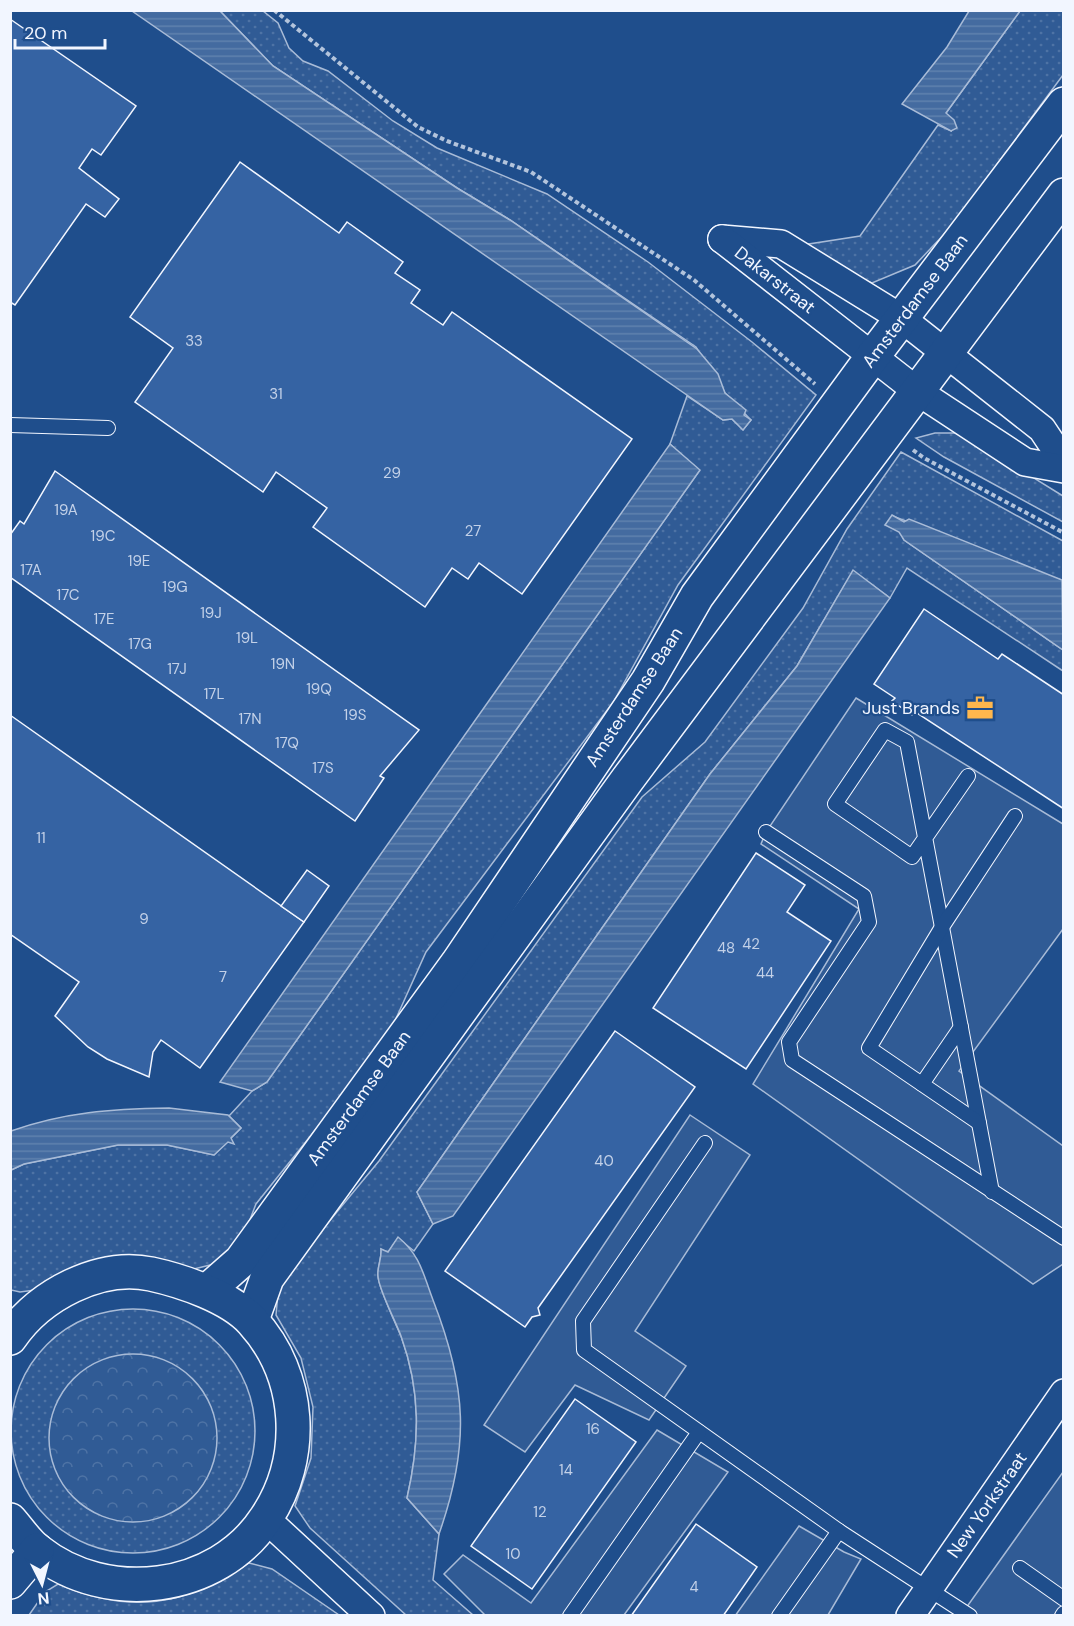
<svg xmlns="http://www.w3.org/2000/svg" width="1074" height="1626" font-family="'DM Sans',sans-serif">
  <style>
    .grass { fill: url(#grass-dots); stroke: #a8bbd7; stroke-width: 1.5 }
    .forest { fill: url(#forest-crowns); stroke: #a8bbd7; stroke-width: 1.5 }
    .pitch { fill: #305b95; stroke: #a8bbd7; stroke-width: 1.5 }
    .water { fill: url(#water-rules); stroke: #a8bbd7; stroke-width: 1.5 }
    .building { fill: #3563a3; stroke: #f2f6ff; stroke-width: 1.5 }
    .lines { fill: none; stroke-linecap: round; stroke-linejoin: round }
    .service-casing { stroke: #f2f6ff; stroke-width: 16 }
    .minor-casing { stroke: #f2f6ff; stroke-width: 30 }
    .secondary-casing { stroke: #f2f6ff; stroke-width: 36 }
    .path { stroke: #b3c4dc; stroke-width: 4; stroke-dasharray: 4.5 3; stroke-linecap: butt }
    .service { stroke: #1f4e8c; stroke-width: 14 }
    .minor { stroke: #1f4e8c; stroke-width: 27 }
    .secondary { stroke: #1f4e8c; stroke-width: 33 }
    .labels { text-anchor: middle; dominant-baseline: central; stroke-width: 4.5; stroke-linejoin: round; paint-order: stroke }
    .number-label { font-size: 15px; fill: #c3d1e8 }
    .street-label { font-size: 18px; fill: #f2f6ff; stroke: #1f4e8c }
    .poi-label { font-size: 18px; fill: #f2f6ff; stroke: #1f4e8c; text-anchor: end }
  </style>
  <defs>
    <pattern id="grass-dots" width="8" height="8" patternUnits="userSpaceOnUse" patternTransform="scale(1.5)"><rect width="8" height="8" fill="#305b95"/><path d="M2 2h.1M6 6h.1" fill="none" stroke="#4e73a5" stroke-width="1.8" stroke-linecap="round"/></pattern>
    <pattern id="forest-crowns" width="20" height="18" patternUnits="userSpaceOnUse" patternTransform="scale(1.5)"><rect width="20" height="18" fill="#305b95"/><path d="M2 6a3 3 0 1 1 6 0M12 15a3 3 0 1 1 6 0" fill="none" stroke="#4e73a5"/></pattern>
    <pattern id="water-rules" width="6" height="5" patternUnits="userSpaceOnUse" patternTransform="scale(1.5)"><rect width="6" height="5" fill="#446ba0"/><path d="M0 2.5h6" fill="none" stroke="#5f81ae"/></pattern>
  </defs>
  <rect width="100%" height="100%" fill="#1f4e8c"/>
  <g class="grass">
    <path d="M220,11h43l15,12 11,25 14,13 25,10 65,50 44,27 110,46 101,68 104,80 64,53 -138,190 -64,116 -188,251 -41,91 -129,161 -15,39 -23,20 -24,6 -174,23 -9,-2v-120l13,-6 94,-19h49l47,10 27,-27 -12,-12 23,-25 15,-9 432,-611 -29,-27 17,-48 36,24 9,-1 11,11 8,-10 -26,-27 -29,-46 -186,-127 -53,-32 -184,-122z"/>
    <path d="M1020,11h43v64l-113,153 -35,37 -43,18 -36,-14 -40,-23 64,-10 78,-111 13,6 -5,-18z"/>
    <path d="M935,433h20l26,12 82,51v26l-119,-65 -28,-19z"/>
    <path d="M901,452l162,89v40l-170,-65 11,24 159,110v21l-156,-103 -17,30 -37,-27 -56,95 -87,108 -293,418 16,32 -19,27 -16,-13 -10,15 -7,-4c1,10 -4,18 -3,27 1,13 17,46 23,60 20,55 19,106 6,162l32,36 -6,46 40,35h-67l-96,-87 -15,-22 16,-48 2,-51 -12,-49 -25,-43 3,-33 100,-121 263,-364 63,-55 98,-134 44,-79z"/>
    <circle cx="133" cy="1431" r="122"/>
    <path d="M249,1563l23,6 67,46h-310l16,-23 13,-8c71,30 128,23 191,-21z"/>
  </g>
  <circle class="forest" cx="133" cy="1438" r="84"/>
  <g class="pitch">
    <path d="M856,698l207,126v105l-104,142 104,75v118l-30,20 -280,-200 106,-175 -98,-65 5,-12z"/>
    <path d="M690,1115l60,40 -115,176 51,35 -37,54 -74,-35 -50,67 -41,-27z"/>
    <path d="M657,1430l71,42 -104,143h-139l-41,-41 19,-19 68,48z"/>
    <path d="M1063,1472v143h-102z"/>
    <path d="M799,1526l45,26 17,7 -33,56 -93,1z"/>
  </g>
  <g class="water">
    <path d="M132,11h88l53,55 184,122 53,32 187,129 21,25 7,19 21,17 -2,5 7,5 -8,10 -11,-11 -9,1z"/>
    <path d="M969,11h51l-74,102 8,7 3,8 -6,3 -49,-27 45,-57z"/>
    <path d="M670,444l30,26 -433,612 -15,9 -32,-9z"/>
    <path d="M892,515l12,7 5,-3 153,61 1,70 -159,-110 -5,-8 -14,-7z"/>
    <path d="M853,570l37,28 -437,618 -20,8 -16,-32 293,-418 87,-108z"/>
    <path d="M169,1108l59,7 13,13 -10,10 3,6 -6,-2 -14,13 -47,-10h-49l-94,19 -13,6v-39c54,-19 100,-22 158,-23z"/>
    <path d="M398,1237c23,19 25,37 35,63 34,87 37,146 6,234l-32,-36c13,-56 14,-107 -6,-162 -5,-14 -23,-48 -23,-60 -1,-10 4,-17 3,-27l7,3z"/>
  </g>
  <g class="building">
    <path d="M10,19l126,87 -35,49 -9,-6 -13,19 40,31 -14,18 -19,-13 -71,101 -5,-3z"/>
    <path d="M240,162l99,71 8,-11 56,40 -8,11 25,17 -9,13 32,22 9,-13 180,127 -110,155 -43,-31 -11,16 -16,-11 -27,39 -112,-80 14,-19 -51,-36 -13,20 -128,-90 38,-54 -43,-31z"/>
    <path d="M55,471l364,259 -39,46 4,2 -29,43 -345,-244v-42l10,-14 4,3z"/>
    <path d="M924,609l74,50 4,-5 62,41v114l-150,-98 -2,4 -20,-14 3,-3 -21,-14z"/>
    <path d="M10,715l294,207 -104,146 -39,-28 -8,12 -4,25 -42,-18 -19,-12 -33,-31 24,-34 -69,-48z"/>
    <path d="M756,853l49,32 -18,27 44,29 -85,128 -93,-61z"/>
    <path d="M307,870l22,16 -25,36 -23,-16z"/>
    <path d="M615,1031l80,56 -157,221 2,7 -8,2 -7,10 -80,-56z"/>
    <path d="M575,1399l61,43 -104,147 -61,-43z"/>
    <path d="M696,1524l61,43 -34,49h-92z"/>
  </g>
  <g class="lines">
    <defs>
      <g id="service">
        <path d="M10,425l98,3"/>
        <path d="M968,776l-56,81 -77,-53 50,-74 22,12c28,150 57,300 85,450"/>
        <path d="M766,832l98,64 5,26 -80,120 3,18 272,178"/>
        <path d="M922,1084l39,-57"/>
        <path d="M979,1123l-110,-75 73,-121 73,-111"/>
        <path d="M705,1143l-122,178 1,29 255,181 131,85"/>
        <path d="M1020,1568l44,31"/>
        <path d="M570,1616l129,-184"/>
        <path d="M779,1616l60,-85"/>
        <path d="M1062,1616l2,-3"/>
      </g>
      <g id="minor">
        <path d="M722,239l59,5 120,74 141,111 22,33"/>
        <path d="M722,239l195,152 108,71 39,7"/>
        <path d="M266,1519l105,97"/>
        <path d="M910,1616l154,-223"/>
      </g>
      <g id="secondary">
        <path d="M207,1291l34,-30 218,-300 189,-280 49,-85 176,-240 191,-252"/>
        <path d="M252,1320l15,-42 360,-498 437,-585"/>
        <path d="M10,1338c29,-43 90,-75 141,-64 32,7 79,23 101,47 50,55 54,137 14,197 -49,75 -160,87 -228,33 -11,-8 -19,-21 -28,-31"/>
        <path d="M10,1582l27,-32"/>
      </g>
    </defs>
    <use href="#service" class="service-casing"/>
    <use href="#minor" class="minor-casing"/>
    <use href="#secondary" class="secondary-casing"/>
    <g class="path">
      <path d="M274,10l144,117 29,14 84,31 163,108 121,104"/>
      <path d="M913,450l11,8 140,75"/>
    </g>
    <use href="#service" class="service"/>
    <use href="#minor" class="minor"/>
    <use href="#secondary" class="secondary"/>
  </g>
  <defs>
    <symbol id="office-bare" viewBox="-9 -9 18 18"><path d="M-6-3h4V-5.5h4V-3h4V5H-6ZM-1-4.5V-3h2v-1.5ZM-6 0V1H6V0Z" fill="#ffb74d" stroke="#1f4e8c" stroke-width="2.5" paint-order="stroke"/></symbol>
  </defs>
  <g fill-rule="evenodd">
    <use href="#office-bare" x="961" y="689" width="38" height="38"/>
  </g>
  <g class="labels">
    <g class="number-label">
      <text x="194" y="341">33</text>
      <text x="276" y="394">31</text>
      <text x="392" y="473">29</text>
      <text x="66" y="510">19A</text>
      <text x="473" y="531">27</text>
      <text x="103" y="536">19C</text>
      <text x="139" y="561">19E</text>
      <text x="31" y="570">17A</text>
      <text x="175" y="587">19G</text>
      <text x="68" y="595">17C</text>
      <text x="211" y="613">19J</text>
      <text x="104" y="619">17E</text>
      <text x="247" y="638">19L</text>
      <text x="140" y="644">17G</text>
      <text x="283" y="664">19N</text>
      <text x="177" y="669">17J</text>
      <text x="319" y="689">19Q</text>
      <text x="214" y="694">17L</text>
      <text x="355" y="715">19S</text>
      <text x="250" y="719">17N</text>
      <text x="287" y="743">17Q</text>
      <text x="323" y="768">17S</text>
      <text x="41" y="838">11</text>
      <text x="144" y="919">9</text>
      <text x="751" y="944">42</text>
      <text x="726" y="948">48</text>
      <text x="765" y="973">44</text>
      <text x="223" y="977">7</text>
      <text x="604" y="1161">40</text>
      <text x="593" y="1429">16</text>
      <text x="566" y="1470">14</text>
      <text x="540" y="1512">12</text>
      <text x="513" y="1554">10</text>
      <text x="694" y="1587">4</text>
    </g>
    <g class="street-label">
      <text transform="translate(775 280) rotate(38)">Dakarstraat</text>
      <text transform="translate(915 301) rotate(-53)">Amsterdamse Baan</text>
      <text transform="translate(634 697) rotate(-57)">Amsterdamse Baan</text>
      <text transform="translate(359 1098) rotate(-54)">Amsterdamse Baan</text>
      <text transform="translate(987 1505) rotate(-55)">New Yorkstraat</text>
    </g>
    <g class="poi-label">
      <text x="960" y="708">Just Brands</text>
    </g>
  </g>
  <rect width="1074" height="1626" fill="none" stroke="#f2f6ff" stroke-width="24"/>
  <g transform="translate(42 1584) rotate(174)" stroke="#1f4e8c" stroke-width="4.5" paint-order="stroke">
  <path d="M0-4.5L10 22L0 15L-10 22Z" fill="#f2f6ff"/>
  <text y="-9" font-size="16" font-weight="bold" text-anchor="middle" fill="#f2f6ff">N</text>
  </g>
  <path d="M15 39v9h90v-9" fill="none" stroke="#f2f6ff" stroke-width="3"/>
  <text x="24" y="39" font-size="18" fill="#f2f6ff" stroke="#1f4e8c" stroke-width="4.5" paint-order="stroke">20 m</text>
</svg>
